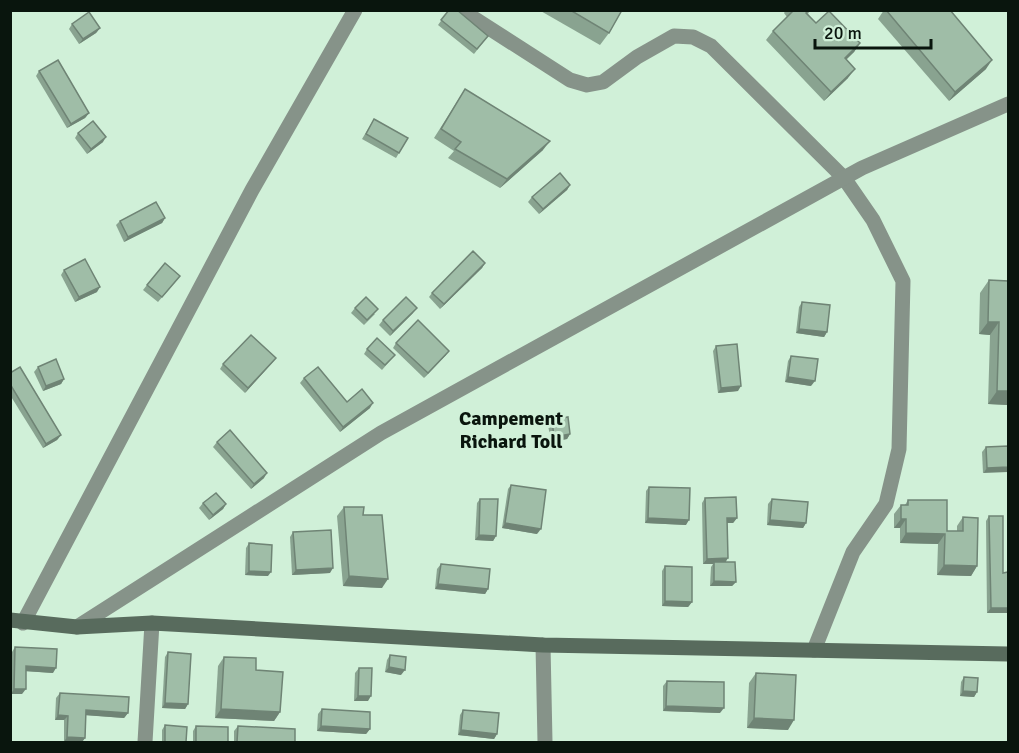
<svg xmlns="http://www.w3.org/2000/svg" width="1019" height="753" font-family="Signika,sans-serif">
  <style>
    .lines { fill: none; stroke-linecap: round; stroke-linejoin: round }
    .street { stroke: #869389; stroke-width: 15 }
    .secondary { stroke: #586b5d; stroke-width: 15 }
    .wall { fill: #89a390 }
    .shaded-wall { fill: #6f8475 }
    .building { fill: #9fbda7; stroke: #6f8475; stroke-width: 1.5 }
    .labels { text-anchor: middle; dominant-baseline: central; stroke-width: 6; stroke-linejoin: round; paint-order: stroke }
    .neighbourhood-label { font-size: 20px; font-weight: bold; fill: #09150d; stroke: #d0f0d8 }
  </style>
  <rect width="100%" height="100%" fill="#d0f0d8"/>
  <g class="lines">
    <g class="street">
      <path d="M461,10l109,70 17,5 16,-3 34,-25 37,-21 19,1 18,9 133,132 29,42 30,61 -4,168 -13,55 -33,48 -39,98"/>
      <path d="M23,623l229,-433 103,-180"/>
      <path d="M77,627l304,-194 481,-265 146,-64"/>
      <path d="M543,645l2,97"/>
      <path d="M145,742l7,-119"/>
    </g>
    <path class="secondary" d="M10,620l67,7 75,-4 391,22 465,9"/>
  </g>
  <g class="wall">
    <path d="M449,10l39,26 -14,18 -36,-29z"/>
    <path d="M539,10h83l-13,23 -9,12z"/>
    <path d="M786,10h24l-2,4 8,9 44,20 -6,9 -8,8 2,18 -24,23 -58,-61 7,-9 14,-14 -3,-4z"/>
    <path d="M884,10h66l36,59 -37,32 -71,-82z"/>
    <path d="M72,24l28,4 -4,5 -17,11 -10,-15z"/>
    <path d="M39,71l50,42 -4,5 -18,10 -31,-52z"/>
    <path d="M465,89l78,61 -43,38 -52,-30 6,-7 -20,-13z"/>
    <path d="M374,119l25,34 -3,5 -34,-19z"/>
    <path d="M78,133l25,9 -16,12 -12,-16z"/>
    <path d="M570,185l-3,5 -28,24 -11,-12 4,-5z"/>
    <path d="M165,218l-3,5 -38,19 -8,-17 4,-4z"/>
    <path d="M485,263l-3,5 -42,41 -11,-12 3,-4z"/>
    <path d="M64,270l33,22 -22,10 -14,-27z"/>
    <path d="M989,280l19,1v124l-20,-1 2,-69 -11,-1 1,-41z"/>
    <path d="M176,281l-18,21 -15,-12 4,-5z"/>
    <path d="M802,302l25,30 -3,5 -28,-4 3,-26z"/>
    <path d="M355,308l20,6 -11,11 -13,-12z"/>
    <path d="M413,313l-23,23 -11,-11 4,-5z"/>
    <path d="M396,343l50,12 -22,23 -31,-30z"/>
    <path d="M716,346l22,45 -20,2 -5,-42z"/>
    <path d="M367,349l28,6 -13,15 -18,-16z"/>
    <path d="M791,356l20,30 -26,-4 3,-21z"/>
    <path d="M276,358l-31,35 -25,-24 3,-5z"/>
    <path d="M38,367l26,12 -3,5 -18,7 -9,-19z"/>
    <path d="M10,373l51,62 -4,5 -14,8 -33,-53z"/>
    <path d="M304,378l43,24 23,6 -30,24 -40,-49z"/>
    <path d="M552,420l18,14 -3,5 -16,3 -3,-17z"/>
    <path d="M217,442l47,36 -13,11 -38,-42z"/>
    <path d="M1008,446l-25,27 -1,-21 4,-5z"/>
    <path d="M511,485l26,49 -35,-6 6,-39z"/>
    <path d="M649,487l37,38 -41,-2 1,-32z"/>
    <path d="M705,498l32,20 -4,5h-6l-1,39 10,20 -4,4h-22l1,-19 2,-3h-10l-1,-61z"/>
    <path d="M480,499l16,37 -3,5 -18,-1 2,-37z"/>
    <path d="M772,499l34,24 -3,5 -36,-3 1,-21z"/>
    <path d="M908,500l39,31h10v-5l6,-9 14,49 -6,10 -34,-1 1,-31 -38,-1v-15h-6v-14l7,-9h4z"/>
    <path d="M203,503l23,1 -3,5 -14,11 -10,-12z"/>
    <path d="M344,507l19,8 19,73 -39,-2 -6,-70z"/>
    <path d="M989,516l14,57 5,-1v41h-21l-1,-92z"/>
    <path d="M293,532l37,41 -38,2 -2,-38z"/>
    <path d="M249,543l19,33 -23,-1 1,-27z"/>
    <path d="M441,564l47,25 -3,5 -50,-5 2,-20z"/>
    <path d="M665,566l27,36 -4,5 -26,-1v-35z"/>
    <path d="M15,647l38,26 -27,-2 -4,23h-11l1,-42z"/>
    <path d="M168,652l20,52 -3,5 -23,-1 3,-51z"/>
    <path d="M390,655l11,20 -16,-3 2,-12z"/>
    <path d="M224,657l32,13 24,42 -6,9 -59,-3 3,-52z"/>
    <path d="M359,668l9,33h-14l1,-28z"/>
    <path d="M756,673l32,57 -41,-2 2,-45z"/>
    <path d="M964,677l13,15 -3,5 -14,-1 1,-14z"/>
    <path d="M667,681l53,32 -57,-2v-25z"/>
    <path d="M60,693l68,20 -4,5 -38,-3 -1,23 -3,4h-18v-22h-9l1,-22z"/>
    <path d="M322,709l48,20 -4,5 -49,-3 1,-17z"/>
    <path d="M463,710l34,24 -3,5 -36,-4 2,-20z"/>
    <path d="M165,725l21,17h-24v-12z"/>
    <path d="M196,726l32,16h-35v-11z"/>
    <path d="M238,726l57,16h-61v-11z"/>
  </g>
  <g class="shaded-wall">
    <path d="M100,28l-4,5 -17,11 4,-5z"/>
    <path d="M860,43l-6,9 -16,15 7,-9z"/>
    <path d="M992,60l-6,9 -37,32 6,-9z"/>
    <path d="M855,69l-7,9 -24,23 7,-9z"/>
    <path d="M89,113l-4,5 -18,10 4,-4z"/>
    <path d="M106,137l-3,5 -16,12 4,-5z"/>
    <path d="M550,141l-7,9 -43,38 7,-9z"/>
    <path d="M570,185l-3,5 -28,24 4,-5z"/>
    <path d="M165,218l-3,5 -38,19 4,-5z"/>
    <path d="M485,263l-3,5 -42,41 4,-5z"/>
    <path d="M100,287l-3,5 -22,10 4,-5z"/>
    <path d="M417,308l-4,5 -23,23 3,-5z"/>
    <path d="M988,322h11l-9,13 -11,-1z"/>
    <path d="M799,329l28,3 -3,5 -28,-4z"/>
    <path d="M449,351l-3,4 -22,23 4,-5z"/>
    <path d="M276,358l-4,5 -27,30 3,-5z"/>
    <path d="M788,377l27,4 -4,5 -26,-4z"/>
    <path d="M64,379l-3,5 -18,7 3,-5z"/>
    <path d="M741,386l-3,5 -20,2 3,-5z"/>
    <path d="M997,391h11v14l-20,-1z"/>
    <path d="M373,403l-3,5 -30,24 3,-5z"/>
    <path d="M570,434l-3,5 -16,3 3,-5z"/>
    <path d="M61,435l-4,5 -14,8 3,-4z"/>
    <path d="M1008,467v5l-25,1 4,-5z"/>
    <path d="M267,473l-3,5 -13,11 3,-5z"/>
    <path d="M226,504l-3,5 -14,11 4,-5z"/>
    <path d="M648,518l41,2 -3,5 -41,-2z"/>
    <path d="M727,518h10l-4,5h-9z"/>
    <path d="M901,519h5l-6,9h-6z"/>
    <path d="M770,520l36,3 -3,5 -36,-3z"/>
    <path d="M505,523l36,6 -4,5 -35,-6z"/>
    <path d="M906,533l39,1 -7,10 -38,-1z"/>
    <path d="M479,535l17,1 -3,5 -18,-1z"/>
    <path d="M728,558l-3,5 -11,-1 -1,2h-10l4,-5z"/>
    <path d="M944,565l33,1 -6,10 -34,-1z"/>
    <path d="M333,568l-3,5 -38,2 4,-5z"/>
    <path d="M249,571l22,1 -3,4 -23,-1z"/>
    <path d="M349,576l39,3 -6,9 -39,-2z"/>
    <path d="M714,581l22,1 -4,4h-22z"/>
    <path d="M438,584l50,5 -3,5 -50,-5z"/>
    <path d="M665,601l27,1 -4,5 -26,-1z"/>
    <path d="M991,608h17v5h-21z"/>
    <path d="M26,666l30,2 -3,5 -30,-2z"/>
    <path d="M389,667l16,3 -4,5 -16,-3z"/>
    <path d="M14,689h12l-4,5h-11z"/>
    <path d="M963,691l14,1 -3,5 -14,-1z"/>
    <path d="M358,696h13l-3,5h-14z"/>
    <path d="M165,703l23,1 -3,5 -23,-1z"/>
    <path d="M666,706l58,2 -4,5 -57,-2z"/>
    <path d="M221,709l59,3 -6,9 -59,-3z"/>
    <path d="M86,710l42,3 -4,5 -41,-3z"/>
    <path d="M58,715l10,1 -4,4h-9z"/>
    <path d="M754,718l40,2 -6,10 -41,-2z"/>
    <path d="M321,726l49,3 -4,5 -49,-3z"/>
    <path d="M461,730l36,4 -3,5 -36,-4z"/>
    <path d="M67,737l18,1 -3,4h-18z"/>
  </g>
  <g class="building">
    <path d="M449,10h8l31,26 -11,13 -36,-29z"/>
    <path d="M570,10h52l-13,23z"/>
    <path d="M794,10h15l-3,3 10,10 13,-12 31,32 -15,15 10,11 -24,23 -58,-61z"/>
    <path d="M886,10h64l42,50 -37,32z"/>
    <path d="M89,12l11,16 -17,11 -11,-15z"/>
    <path d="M58,60l31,53 -18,11 -32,-53z"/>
    <path d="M465,89l85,52 -43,38 -52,-30 6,-7 -20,-13z"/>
    <path d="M374,119l34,19 -9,15 -33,-19z"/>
    <path d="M93,121l13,16 -15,12 -13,-16z"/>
    <path d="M560,173l10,12 -27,24 -11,-12z"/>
    <path d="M156,202l9,16 -37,19 -8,-16z"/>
    <path d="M473,251l12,12 -41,41 -12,-11z"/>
    <path d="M85,259l15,28 -21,10 -15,-27z"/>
    <path d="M165,263l15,13 -18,21 -15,-12z"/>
    <path d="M989,280l19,1v110h-11l2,-69h-11z"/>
    <path d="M366,297l12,12 -11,11 -12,-12z"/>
    <path d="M406,297l11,11 -24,23 -10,-11z"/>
    <path d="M802,302l28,3 -3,27 -28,-3z"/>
    <path d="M418,320l31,31 -21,22 -32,-30z"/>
    <path d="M251,335l25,23 -28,30 -25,-24z"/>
    <path d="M377,338l18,17 -10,10 -18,-16z"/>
    <path d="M737,344l4,42 -20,2 -5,-42z"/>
    <path d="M791,356l27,3 -3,22 -27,-4z"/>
    <path d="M56,359l8,20 -18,7 -8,-19z"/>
    <path d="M20,367l41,68 -15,9 -36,-60v-11z"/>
    <path d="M318,367l29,35 15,-13 11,14 -30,24 -39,-49z"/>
    <path d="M568,417l2,17 -16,3 -2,-17z"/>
    <path d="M230,430l37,43 -13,11 -37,-42z"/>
    <path d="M1008,446v21l-21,1 -1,-21z"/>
    <path d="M511,485l35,5 -5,39 -36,-6z"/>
    <path d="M649,487l41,1 -1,32 -41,-2z"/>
    <path d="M216,493l10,11 -13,11 -10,-12z"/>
    <path d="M736,497l1,21h-10l1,40 -21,1 -2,-61z"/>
    <path d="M480,499h18l-2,37 -17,-1z"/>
    <path d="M772,499l36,3 -2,21 -36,-3z"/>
    <path d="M908,500h39v31h16v-14l15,1 -1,48 -33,-1 1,-31 -39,-1v-14h-5v-14h7z"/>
    <path d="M344,507h20l-1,8h19l6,64 -39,-3z"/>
    <path d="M989,516h14v57l5,-1v36h-17z"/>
    <path d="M331,530l2,38 -37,2 -3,-38z"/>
    <path d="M249,543l23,2 -1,27 -22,-1z"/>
    <path d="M714,562h21l1,20 -22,-1z"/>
    <path d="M441,564l49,5 -2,20 -50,-5z"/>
    <path d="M665,566l27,1v35l-27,-1z"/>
    <path d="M15,647l42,2 -1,19 -30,-2v23h-12z"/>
    <path d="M168,652l23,2 -3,50 -23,-1z"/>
    <path d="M390,655l16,2 -1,13 -16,-3z"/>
    <path d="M224,657l32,1v12l27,2 -3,40 -59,-3z"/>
    <path d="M359,668h13l-1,28h-13z"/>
    <path d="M756,673l40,2 -2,45 -40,-2z"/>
    <path d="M964,677l14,1 -1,14 -14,-1z"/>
    <path d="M667,681l57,1v26l-58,-2z"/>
    <path d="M60,693l69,4 -1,16 -42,-3 -1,28 -18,-1 1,-21 -10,-1z"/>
    <path d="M322,709l48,3v17l-49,-3z"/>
    <path d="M463,710l36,3 -2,21 -36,-4z"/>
    <path d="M165,725l22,2 -1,15h-21z"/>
    <path d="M196,726l32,1v15h-32z"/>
    <path d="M238,726l57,3v13h-58z"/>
  </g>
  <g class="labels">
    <g class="neighbourhood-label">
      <text x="511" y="418">Campement<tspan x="511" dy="23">Richard Toll</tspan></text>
    </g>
  </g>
  <rect width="1019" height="753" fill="none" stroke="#09150d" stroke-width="24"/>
  <path d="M815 39v9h116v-9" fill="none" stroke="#09150d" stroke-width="3"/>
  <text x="824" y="39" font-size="18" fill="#09150d" stroke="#d0f0d8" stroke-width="4.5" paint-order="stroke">20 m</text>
</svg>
